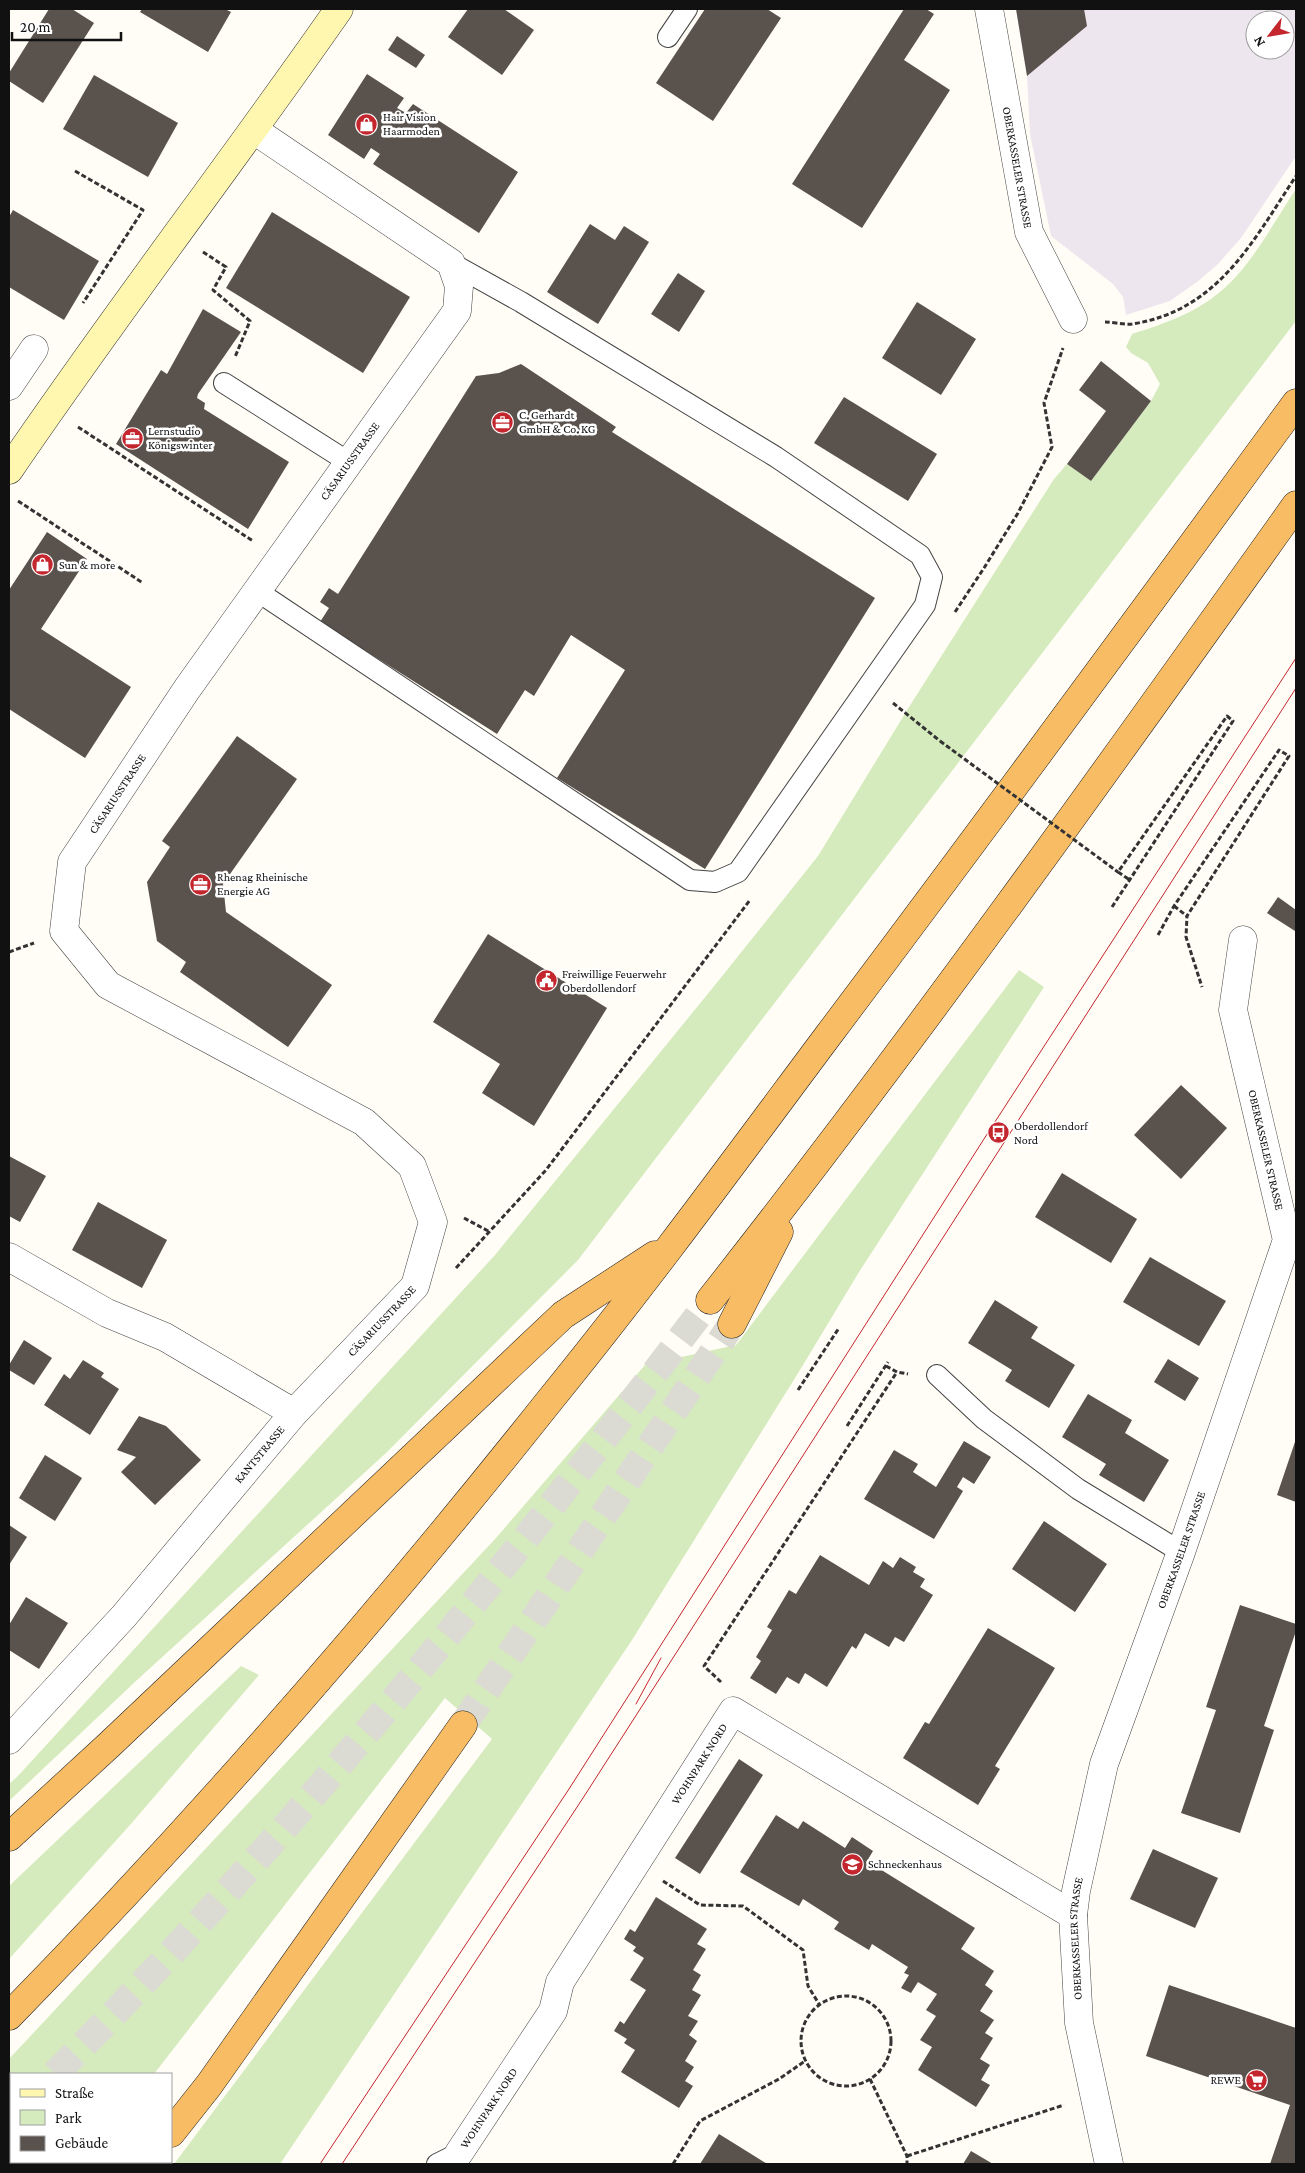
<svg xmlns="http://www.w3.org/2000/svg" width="1305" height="2173" font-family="'Crimson Pro',serif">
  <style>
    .industrial { fill: #eee6ef; fill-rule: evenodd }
    .green { fill: #d5ebbd }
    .building { fill: #5a524d }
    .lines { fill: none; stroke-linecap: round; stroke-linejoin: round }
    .trunk-tunnel { stroke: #dbdad3; stroke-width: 28; stroke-dasharray: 28 14; stroke-linecap: butt }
    .service-casing { stroke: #444; stroke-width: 22 }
    .minor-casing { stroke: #444; stroke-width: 29 }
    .secondary-casing { stroke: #333; stroke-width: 29 }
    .trunk-casing { stroke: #222; stroke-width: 29 }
    .path { stroke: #333; stroke-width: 3; stroke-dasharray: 5 2.5; stroke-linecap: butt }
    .service { stroke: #fff; stroke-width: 20 }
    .minor { stroke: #fff; stroke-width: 28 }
    .secondary { stroke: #fff6b0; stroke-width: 28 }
    .trunk { stroke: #f7bc64; stroke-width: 28 }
    .tram { stroke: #c4262e; stroke-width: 1 }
    .path-bridge { stroke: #333; stroke-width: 3; stroke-dasharray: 5 2.5; stroke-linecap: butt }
    .labels { text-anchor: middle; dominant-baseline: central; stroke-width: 5; stroke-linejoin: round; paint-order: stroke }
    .poi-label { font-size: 12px; fill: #111; stroke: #fff; text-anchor: start }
    .street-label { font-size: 12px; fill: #111; stroke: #fff }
  </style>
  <rect width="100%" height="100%" fill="#fffdf5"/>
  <path class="industrial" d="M1016,9h280v147l-55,82 -23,26 -21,18 -27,19 -44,14 -3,-18 -10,-13 -62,-48 -21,-102 -3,-58zM1255,20h30v30h-30z"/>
  <g class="green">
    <path d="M1296,189v132l-718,939 -192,193 -249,227 -128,121v-17l8,-7 478,-522 220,-270 103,-129 91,-149 145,-228 13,-15 24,17 60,-80 9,-17 -12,-21 -17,-10 -5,-6 6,-13c31,-10 64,-21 89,-43 32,-27 52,-68 75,-102z"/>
    <path d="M1019,970l25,17 -185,285 -59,98 -168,270 -352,524h-106l318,-425 -47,-41 -291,376h-143v88h76l-2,2h-76v-105l487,-521 149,-173 91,-20z"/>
    <path d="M241,1666l18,9 -129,150 -121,134v-73z"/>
  </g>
  <g class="building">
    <path d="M49,9h23l22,14 -51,80 -34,-22v-8z"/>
    <path d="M142,9h83l6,3 -23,40 -68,-40z"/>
    <path d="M468,9h36l30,21 -32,45 -54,-38z"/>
    <path d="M705,9h62l14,9 -68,103 -57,-38z"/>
    <path d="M904,9h22l8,5 -30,46 46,30 -88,138 -70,-44z"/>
    <path d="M1016,9h68l3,17 -60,50z"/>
    <path d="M397,36l28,19 -9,13 -28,-18z"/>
    <path d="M367,74l37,24 -7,10 9,5 7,-9 105,68 -39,61 -106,-69 7,-10 -9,-6 -7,11 -36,-24z"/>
    <path d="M94,75l84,48 -30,54 -85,-48z"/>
    <path d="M13,210l86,51 -35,59 -55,-33v-70z"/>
    <path d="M272,212l138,85 -47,76 -137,-85z"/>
    <path d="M590,224l25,16 9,-14 25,16 -51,82 -51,-32z"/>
    <path d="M678,273l27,18 -26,41 -28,-18z"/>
    <path d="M917,302l59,37 -35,56 -59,-37z"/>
    <path d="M203,309l38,23 -43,62 -1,4 8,5 -1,6 85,53 -41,67 -132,-85 45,-74 6,4z"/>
    <path d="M1101,361l50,40 -60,80 -24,-17 39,-53 -27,-21z"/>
    <path d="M521,364l95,63 -4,5 263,166 -170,271 -148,-91 68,-108 -54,-35 -37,61 -9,-6 -28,44 -177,-112 9,-14 -9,-6 9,-14 9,6 138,-218 23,-3z"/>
    <path d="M844,397l93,57 -29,47 -94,-58z"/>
    <path d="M47,532l40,27 -46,70 90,58 -46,71 -76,-49v-119z"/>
    <path d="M237,736l60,43 -74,105 3,28 106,73 -44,62 -108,-75 6,-10 -29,-21 -10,-59 23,-35 -8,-6z"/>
    <path d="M1278,897l18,13 -1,21 -28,-18z"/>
    <path d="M488,934l119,74 -73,118 -52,-33 18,-29 -67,-42z"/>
    <path d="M1181,1085l46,43 -46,51 -47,-44z"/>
    <path d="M9,1156l37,20 -26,46 -11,-6z"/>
    <path d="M1062,1173l75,46 -26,44 -76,-46z"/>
    <path d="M98,1202l69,38 -25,48 -70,-38z"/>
    <path d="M1150,1257l76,44 -27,45 -76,-44z"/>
    <path d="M995,1300l43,27 -7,11 44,27 -26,43 -44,-27 7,-11 -44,-27z"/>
    <path d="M24,1340l28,18 -18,27 -25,-15v-5z"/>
    <path d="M1168,1359l31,19 -14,23 -31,-19z"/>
    <path d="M83,1360l21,13 -3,4 18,12 -29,46 -46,-30 20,-31 6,5z"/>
    <path d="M1088,1394l44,26 -7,13 44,27 -25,42 -45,-27 7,-11 -44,-27z"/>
    <path d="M139,1416l27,10 35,34 -46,45 -34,-33 15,-15 -19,-7z"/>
    <path d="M1296,1439v63l-19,-7z"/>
    <path d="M964,1441l27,16 -17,27 -11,-7 -6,10 6,4 -29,48 -70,-40 30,-49 24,14 -5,8 23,15z"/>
    <path d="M45,1455l37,23 -27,43 -36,-23z"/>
    <path d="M1044,1521l63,43 -32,48 -63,-43z"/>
    <path d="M9,1525l18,12 -18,28z"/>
    <path d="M820,1555l49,30 14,-24 10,7 7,-11 16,10 -3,5 12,7 -5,8 13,8 -29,47 -9,-5 -6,10 -24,-14 -9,16 -4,-3 -25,41 -22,-14 -6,11 -12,-7 -11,17 -26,-16 11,-17 -5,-4 16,-27 -5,-3 22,-37 7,4z"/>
    <path d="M26,1597l42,26 -29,46 -30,-19v-25z"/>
    <path d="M1240,1605l56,19v7l-32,95 10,4 -34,103 -59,-20 35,-103 -10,-3z"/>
    <path d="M988,1628l67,40 -60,98 5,3 -22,36 -75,-47 22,-36 4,2z"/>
    <path d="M739,1759l24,16 -63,99 -25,-16z"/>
    <path d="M776,1815l22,14 5,-8 42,27 7,-11 21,14 -6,10 108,67 -14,21 33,22 -9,14 8,6 -13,20 14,9 -9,13 8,5 -13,21 10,6 -9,15 9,5 -14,22 -58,-37 14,-23 -12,-7 16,-24 -10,-6 11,-16 -19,-12 -7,11 -10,-5 8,-13 -5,-2 4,-6 -36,-23 -3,6 -35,-21 5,-7 -36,-23 -4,7 -59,-34z"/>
    <path d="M1153,1849l65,29 -23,50 -65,-29z"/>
    <path d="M656,1897l51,32 -10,15 9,5 -13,21 8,5 -9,15 9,5 -13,21 10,5 -9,14 8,6 -12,20 9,6 -9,14 8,5 -14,22 -58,-36 14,-22 -11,-7 3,-4 -13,-8 6,-10 4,3 22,-34 -16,-10 14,-22 -11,-7 3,-4 -12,-8 6,-10 5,3z"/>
    <path d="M1169,1985l127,43v136h-26l20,-59 -144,-49z"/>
    <path d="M719,2134l45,28 4,2h-68z"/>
    <path d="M971,2151l22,13h-30z"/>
  </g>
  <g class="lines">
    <g class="trunk-tunnel">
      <path d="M463,1725l269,-401"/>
      <path d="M55,2074c238,-240 451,-504 655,-774"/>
      <path d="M9,2121l2,-2"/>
    </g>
    <defs>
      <g id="service">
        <path d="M668,37l19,-28"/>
        <path d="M224,383l126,80"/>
        <path d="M257,591l433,289 25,2 23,-10 187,-267 7,-28 -12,-22 -144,-98 -255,-155 -70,-39"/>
        <path d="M937,1375l47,44 94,70 103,63"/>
        <path d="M437,2164l22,-11"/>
      </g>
      <g id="minor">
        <path id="s1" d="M989,9l40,223 44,87"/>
        <path d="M9,386l25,-37"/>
        <path d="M9,1257l98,56 58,24 129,76"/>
        <path id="s2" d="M9,1740l115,-124 170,-203 121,-127 18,-64 -21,-56 -48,-44 -256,-137 -44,-54 8,-69 115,-173 270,-378 2,-25 -8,-23 -197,-133"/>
        <path id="s3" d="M459,2153l94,-142 7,-29 173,-271 340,204"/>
        <path id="s4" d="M1109,2164l-30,-141 -6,-108 3,-24 28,-127 77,-212 106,-312 -54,-230 10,-70"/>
      </g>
      <path id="secondary" d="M9,470c106,-156 222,-306 330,-461"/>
      <g id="trunk">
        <path d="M710,1300c204,-259 395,-527 586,-795"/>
        <path d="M732,1324l47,-92"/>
        <path d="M9,1837l100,-92 454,-430 92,-60"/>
        <path d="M9,2016c191,-195 371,-402 541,-616 96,-118 186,-241 277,-363 158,-210 314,-422 469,-634"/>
        <path d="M171,2133l38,-48 254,-360"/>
        <path d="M147,2164l2,-2"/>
      </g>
    </defs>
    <use href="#service" class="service-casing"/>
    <use href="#minor" class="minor-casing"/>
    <use href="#secondary" class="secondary-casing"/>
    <use href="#trunk" class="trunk-casing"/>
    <g class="path">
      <path d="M75,171l68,39 -60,93"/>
      <path d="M203,252l23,15 -13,23 37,31 -15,36"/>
      <path d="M1105,322c8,0 19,3 27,2 86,-13 121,-83 164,-148"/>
      <path d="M78,427l175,114"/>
      <path d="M18,501l125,82"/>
      <path d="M955,612l29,-44 34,-55 34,-66 -8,-44 19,-55"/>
      <path d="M893,703l47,38"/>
      <path d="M1174,906l13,10"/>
      <path d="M1112,907l121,-186 -6,-5 -109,156 12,8"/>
      <path d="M1158,935l16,-29 105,-156 10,6 -102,160 -1,21 16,50"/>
      <path d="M9,952l25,-9"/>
      <path d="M464,1218l26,14"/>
      <path d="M456,1268l90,-98 204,-270"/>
      <path d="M886,1366l11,6 11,2"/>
      <path d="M798,1390l41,-62"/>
      <path d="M847,1426l41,-64"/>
      <path d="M721,1682l-17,-16 193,-294"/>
      <path d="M663,1881l37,24 43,1 60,44 5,36 11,18"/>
      <circle cx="846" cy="2041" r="45"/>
      <path d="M870,2079l37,77v8"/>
      <path d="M907,2156l157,-51"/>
      <path d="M673,2164l27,-43 79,-42 26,-18"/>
    </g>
    <use href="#service" class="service"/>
    <use href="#minor" class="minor"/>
    <use href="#secondary" class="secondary"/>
    <use href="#trunk" class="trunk"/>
    <g class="tram">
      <path d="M636,1704l25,-46"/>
      <path d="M320,2164l249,-375 422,-661 305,-470"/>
      <path d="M342,2164l241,-366 713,-1110"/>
    </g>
    <path class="path-bridge" d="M940,741l178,131"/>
  </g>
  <defs>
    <symbol id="shop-disc" viewBox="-11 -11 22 22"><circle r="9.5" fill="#c4262e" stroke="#fff"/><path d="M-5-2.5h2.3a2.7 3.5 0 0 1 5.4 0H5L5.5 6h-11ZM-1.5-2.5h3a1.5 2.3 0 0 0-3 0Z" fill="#fff"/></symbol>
    <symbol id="office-disc" viewBox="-11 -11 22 22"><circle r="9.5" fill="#c4262e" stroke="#fff"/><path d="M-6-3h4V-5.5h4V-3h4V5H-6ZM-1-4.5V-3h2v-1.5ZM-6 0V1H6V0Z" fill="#fff"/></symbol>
    <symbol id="civic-disc" viewBox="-11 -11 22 22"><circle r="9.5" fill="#c4262e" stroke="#fff"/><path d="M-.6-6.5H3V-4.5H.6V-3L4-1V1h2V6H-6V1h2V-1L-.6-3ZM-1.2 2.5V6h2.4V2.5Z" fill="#fff"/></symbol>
    <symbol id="bus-disc" viewBox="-11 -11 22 22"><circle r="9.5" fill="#c4262e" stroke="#fff"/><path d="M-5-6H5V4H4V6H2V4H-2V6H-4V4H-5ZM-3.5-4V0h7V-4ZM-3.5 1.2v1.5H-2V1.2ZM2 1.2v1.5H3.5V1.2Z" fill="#fff"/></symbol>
    <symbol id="school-disc" viewBox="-11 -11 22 22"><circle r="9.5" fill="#c4262e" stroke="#fff"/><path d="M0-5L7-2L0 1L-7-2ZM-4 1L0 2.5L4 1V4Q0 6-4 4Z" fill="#fff"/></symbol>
    <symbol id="supermarket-disc" viewBox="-11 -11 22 22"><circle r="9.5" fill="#c4262e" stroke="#fff"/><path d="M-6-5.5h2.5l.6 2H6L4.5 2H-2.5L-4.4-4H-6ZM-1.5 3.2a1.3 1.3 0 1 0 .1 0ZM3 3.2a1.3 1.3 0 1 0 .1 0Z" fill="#fff"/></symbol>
  </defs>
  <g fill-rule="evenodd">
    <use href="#shop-disc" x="354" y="112" width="25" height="25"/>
    <use href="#office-disc" x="490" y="410" width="25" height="25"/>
    <use href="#office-disc" x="120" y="426" width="25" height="25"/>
    <use href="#shop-disc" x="30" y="552" width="25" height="25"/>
    <use href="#office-disc" x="188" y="872" width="25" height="25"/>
    <use href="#civic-disc" x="534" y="968" width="25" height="25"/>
    <use href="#bus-disc" x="986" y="1120" width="25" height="25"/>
    <use href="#school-disc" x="840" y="1852" width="25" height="25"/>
    <use href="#supermarket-disc" x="1244" y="2068" width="25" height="25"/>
  </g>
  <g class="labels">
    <g class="poi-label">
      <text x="383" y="117">Hair Vision<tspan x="383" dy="14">Haarmoden</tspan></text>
      <text x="519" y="415">C. Gerhardt<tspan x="519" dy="14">GmbH &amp; Co. KG</tspan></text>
      <text x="148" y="431">Lernstudio<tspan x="148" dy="14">Königswinter</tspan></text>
      <text x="59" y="565">Sun &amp; more</text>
      <text x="217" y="877">Rhenag Rheinische<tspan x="217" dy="14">Energie AG</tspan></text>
      <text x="562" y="974">Freiwillige Feuerwehr<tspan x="562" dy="14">Oberdollendorf</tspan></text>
      <text x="1014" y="1126">Oberdollendorf<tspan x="1014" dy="14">Nord</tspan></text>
      <text x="868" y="1864">Schneckenhaus</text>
      <text x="1241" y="2080" text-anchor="end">REWE</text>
    </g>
    <g class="street-label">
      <text stroke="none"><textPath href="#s1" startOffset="161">OBERKASSELER STRASSE</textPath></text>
      <text stroke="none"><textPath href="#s2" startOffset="1718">CÄSARIUSSTRASSE</textPath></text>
      <text stroke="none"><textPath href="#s2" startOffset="1312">CÄSARIUSSTRASSE</textPath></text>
      <text transform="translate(1266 1150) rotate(77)">OBERKASSELER STRASSE</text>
      <text stroke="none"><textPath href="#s2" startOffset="561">CÄSARIUSSTRASSE</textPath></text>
      <text stroke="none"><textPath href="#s2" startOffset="380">KANTSTRASSE</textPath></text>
      <text stroke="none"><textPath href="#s4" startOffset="634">OBERKASSELER STRASSE</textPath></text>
      <text stroke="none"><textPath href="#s3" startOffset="459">WOHNPARK NORD</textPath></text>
      <text stroke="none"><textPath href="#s4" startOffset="229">OBERKASSELER STRASSE</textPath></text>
      <text stroke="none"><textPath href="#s3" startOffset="54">WOHNPARK NORD</textPath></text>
    </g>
  </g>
  <rect width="1305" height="2173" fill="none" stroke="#111111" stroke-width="20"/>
  <rect x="10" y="2073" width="162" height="90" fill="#ffffff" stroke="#a0a0a0"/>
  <rect x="20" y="2089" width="25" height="8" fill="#fff6b0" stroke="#a0a0a0"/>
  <text x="55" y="2098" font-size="15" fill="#111111">Straße</text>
  <rect x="20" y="2110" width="25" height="15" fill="#d5ebbd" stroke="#a0a0a0"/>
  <text x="55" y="2123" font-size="15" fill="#111111">Park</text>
  <rect x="20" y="2136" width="25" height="15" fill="#5a524d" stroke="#a0a0a0"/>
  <text x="55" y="2148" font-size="15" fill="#111111">Gebäude</text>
  <g transform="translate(1270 35) rotate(239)"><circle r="24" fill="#ffffff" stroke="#a0a0a0"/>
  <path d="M0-4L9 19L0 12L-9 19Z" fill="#c4262e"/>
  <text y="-8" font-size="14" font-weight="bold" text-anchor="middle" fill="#111111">N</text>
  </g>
  <path d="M12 32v8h109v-8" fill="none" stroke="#111111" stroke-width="2.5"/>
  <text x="20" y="32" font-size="15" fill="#111111" stroke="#ffffff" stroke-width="4" paint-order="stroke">20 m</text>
</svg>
